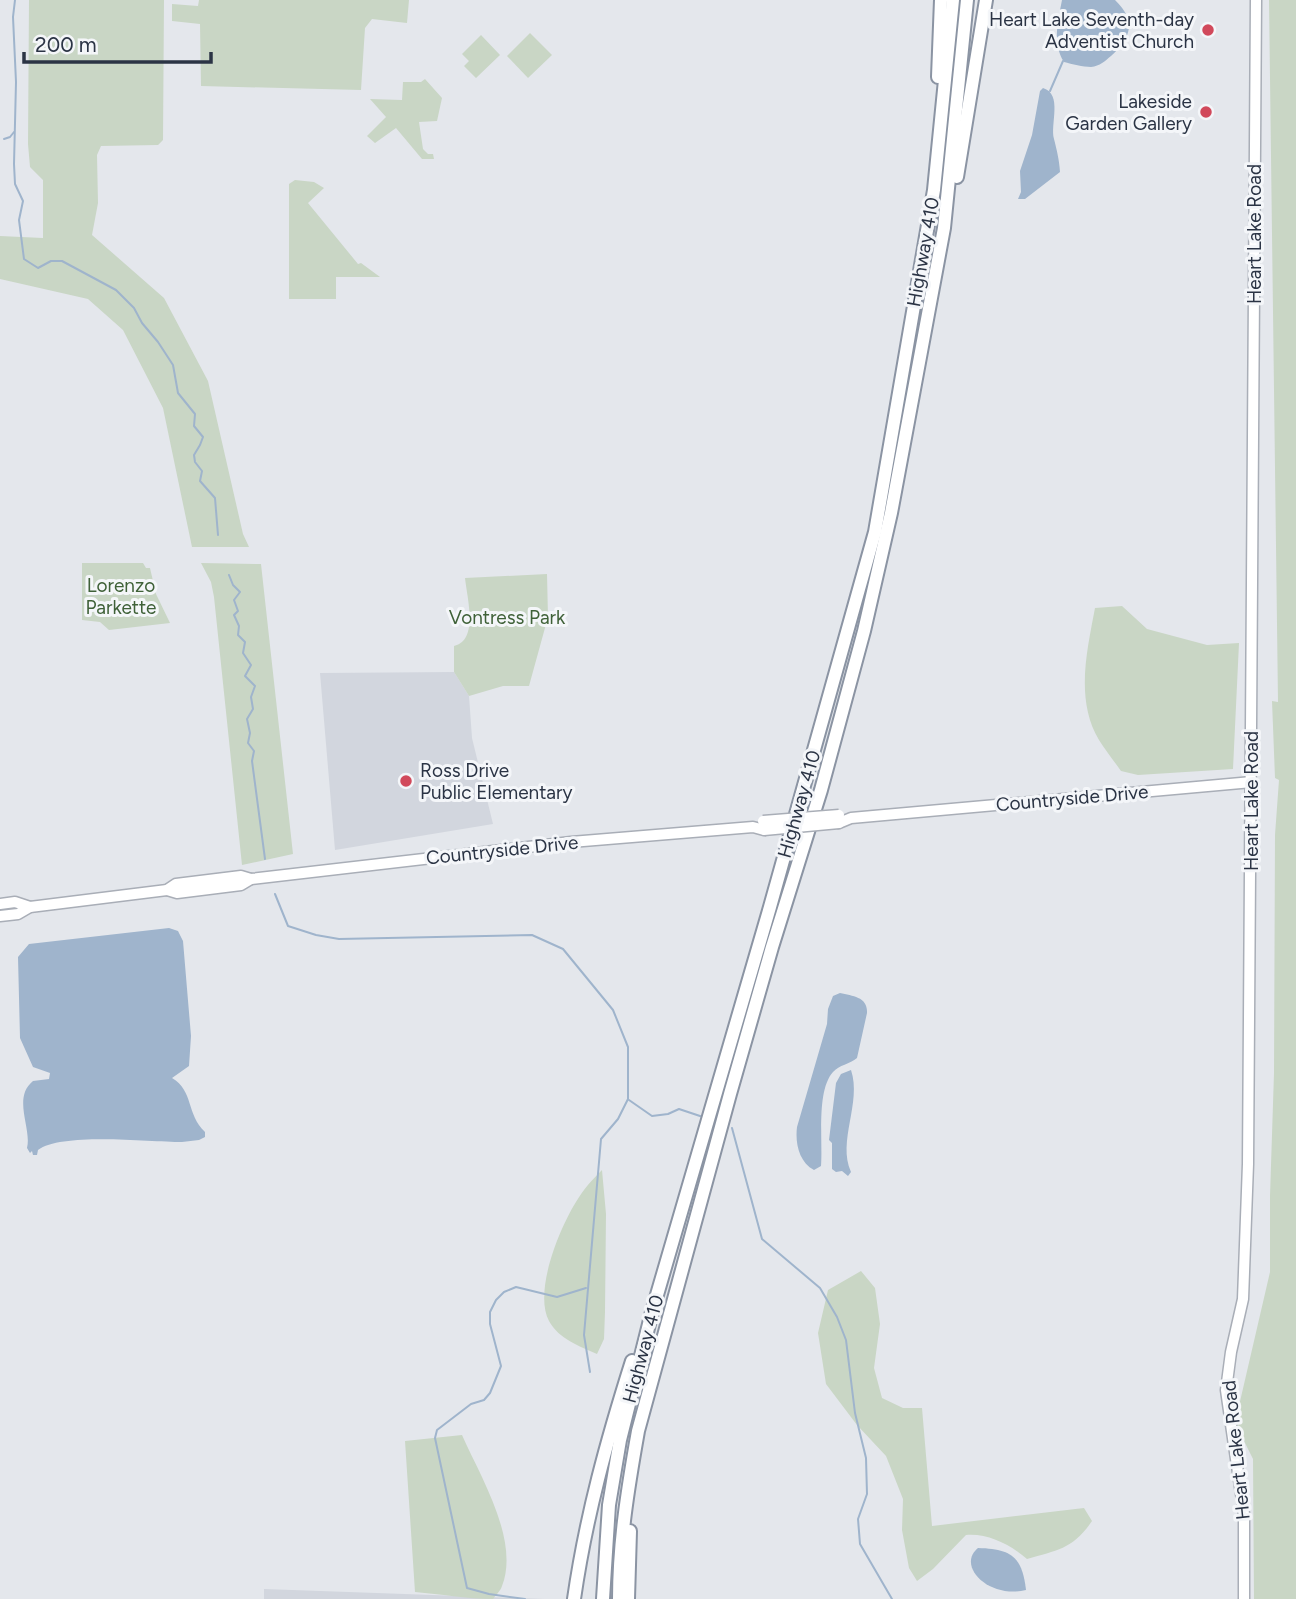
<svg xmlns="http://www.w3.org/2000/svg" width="1296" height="1599" font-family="Figtree,sans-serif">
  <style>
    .built { fill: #d2d6de }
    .green { fill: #c9d6c5 }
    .water { fill: #9fb4cc }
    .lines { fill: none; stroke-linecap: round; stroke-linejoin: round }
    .stream { stroke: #9fb4cc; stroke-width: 2 }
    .secondary-casing { stroke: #a9aeb7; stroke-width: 13 }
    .highway-casing { stroke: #8b94a3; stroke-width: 16 }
    .secondary { stroke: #fff; stroke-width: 10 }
    .highway { stroke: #fff; stroke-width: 12 }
    .secondary-bridge-casing { stroke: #a9aeb7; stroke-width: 13; stroke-linecap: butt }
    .secondary-bridge { stroke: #fff; stroke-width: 10 }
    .poi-dot { fill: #d1495b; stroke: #f4f6f9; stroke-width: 2.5 }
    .labels { text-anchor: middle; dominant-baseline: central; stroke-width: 6; stroke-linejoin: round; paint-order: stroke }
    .poi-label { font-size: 19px; fill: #2b3445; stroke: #f4f6f9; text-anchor: end }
    .street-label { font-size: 19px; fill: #2b3445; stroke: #f4f6f9 }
    .park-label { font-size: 19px; fill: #3f6138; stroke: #f4f6f9 }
  </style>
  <rect width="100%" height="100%" fill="#e4e7ec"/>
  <g class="built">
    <path d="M454,672l15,24 3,42 21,86 -158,26 -15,-177z"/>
    <path d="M264,1589l281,10h-281z"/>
  </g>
  <g class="green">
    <path d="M29,0h135l-1,140 -5,5 -57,1 -4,9 1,48 -6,32 72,63 44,83 35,153 6,13h-57l-29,-139 -40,-78 -35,-31 -88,-20v-43l43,2v-58l-13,-13 -2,-23z"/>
    <path d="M199,0h210l-2,23 -35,-4 -7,9 -4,62 -160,-4 -1,-62 -28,-3v-17l26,2z"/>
    <path d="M1269,0h27v1599h-42l-1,-140 -18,-36 35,-151v-76l4,-123 1,-238 4,-55 -4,-2 -3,-77 6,1z"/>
    <path d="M530,33l22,22 -24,23 -21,-22z"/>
    <path d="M481,35l19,20 -24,23 -12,-12 5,-5 -7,-7z"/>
    <path d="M425,79l17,19 -5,23 -18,1 4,27 5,5h5l1,5h-12l-26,-31 -21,15 -8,-7 19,-19 -16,-18 32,1 1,-18h18z"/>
    <path d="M295,180l19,2 10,6 -16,15 50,61 3,-1 19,14h-44v22h-47v-115z"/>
    <path d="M82,563h61l3,5h4l6,26 14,29 -61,7 -9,-8 -18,-2z"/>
    <path d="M201,563l60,1 32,290 -51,11 -28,-268 -3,-15z"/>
    <path d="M547,574l1,43 -19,69h-26l-34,10 -15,-24v-26c25,-6 13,-48 11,-68z"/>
    <path d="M1122,606l25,23 60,16 32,-2 -6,126 -95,6 -17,-4c-7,-10 -15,-20 -22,-31 -24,-40 -12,-89 -4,-132z"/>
    <path d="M602,1170l4,44 -1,98 -1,27 -7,15c-18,-8 -38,-15 -48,-33 -17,-32 15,-105 35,-131 5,-7 12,-14 18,-20z"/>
    <path d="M861,1271l14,17 5,36 -6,44 8,30 21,10h19l10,118 152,-18 8,13c-19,28 -34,29 -65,38 -16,-14 -39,-26 -61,-24l-33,34 -16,12 -8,-13 -7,-38 1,-31 -17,-43 -29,-31 -31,-41 -8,-51 10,-43z"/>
    <path d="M462,1435c18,41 58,105 40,151 -1,4 -6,9 -9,13 -27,0 -52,-5 -78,-7l-10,-151z"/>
  </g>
  <g class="water">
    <path d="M1062,0h53c22,21 16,38 -4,56 -6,5 -11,10 -20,11 -8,0 -19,-3 -27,-5 -12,-19 -6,-41 -2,-62z"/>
    <path d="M1043,88c20,6 7,36 11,51 3,12 5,20 6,33l-35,27h-7l3,-7 -1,-21 12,-36 8,-44z"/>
    <path d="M169,928l9,3 5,10 8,95 -2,30 -17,12c22,13 14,36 33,54v5l-6,3 -17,2c-33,0 -120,-10 -144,8l-1,5h-4l-1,-4 -2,2 -3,-5c5,-20 -15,-50 6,-67l16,-2 1,-6 -17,-6 -13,-29 -2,-81 11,-13z"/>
    <path d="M840,993c13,3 28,4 27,20l-10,45c-7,6 -18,7 -24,14 -17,19 -10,69 -12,94l-7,4c-15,-8 -19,-27 -17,-43l30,-103 1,-15 5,-13z"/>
    <path d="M851,1070c11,33 -14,71 0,102l-3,4 -6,-5 -6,1 -4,-3v-26l-3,-3 7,-57 5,-9z"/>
    <path d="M978,1548c33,1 44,8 48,42 -37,9 -70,-24 -48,-42z"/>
  </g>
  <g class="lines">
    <g class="stream">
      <path d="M15,0l-2,17 3,65 -2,82 1,20 8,17 -4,19 5,39 14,9 13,-7h11l54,29 18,18 8,15 16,19 15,23 5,28 17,21 -1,12 9,11 -3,8 -6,10 1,7 7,9 -2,10 15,17 3,37"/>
      <path d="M1050,91l13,-30"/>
      <path d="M4,139l6,-2 4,-5"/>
      <path d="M229,575l4,10 7,7 -6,8 4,11 -4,4 5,11 -1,9 7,7 -2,11 8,12 -6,11 10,10 -4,11 2,12 -6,10 3,14 -2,10 6,8 -2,10 13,98"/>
      <path d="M275,894l13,32 28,9 23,4 193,-4 31,14 50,61 15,37v52l-10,20 -17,20 -17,196 6,37"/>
      <path d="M629,1100l23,16 16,-2 11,-5 24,8"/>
      <path d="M732,1128l30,111 58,49 17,29 9,23 9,73 11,45 1,36 -9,25 2,25 32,55"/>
      <path d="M525,1599l-36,-5 -22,-6 -32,-150 2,-8 34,-26 13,-4 6,-7 11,-27 -11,-42v-12l6,-12 8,-8 12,-5 41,10 29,-9"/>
    </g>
    <defs>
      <g id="secondary">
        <path d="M839,823l12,-5 401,-36"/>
        <path d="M167,890l10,3 64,-8 10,-6"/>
        <path d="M0,904l15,-2 15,5"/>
        <path d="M0,916l18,-2 12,-7 137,-17 9,-6 65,-8 10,3 320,-37 182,-15 11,3"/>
        <path d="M1244,1599v-85l-18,-124 5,-38 12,-53 5,-135 8,-1164"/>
      </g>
      <g id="highway">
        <path d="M938,77l3,-77"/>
        <path d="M957,177l29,-177"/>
        <path d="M574,1599c12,-83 33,-159 58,-238"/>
        <path d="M603,1599l6,-94 11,-65 32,-128 118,-405 105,-375 59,-342 19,-190"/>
        <path d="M619,1599c0,-57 9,-112 19,-168l92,-337 42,-147 49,-157 43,-159 27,-118 53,-285 23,-228"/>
        <path d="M628,1599l2,-68"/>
      </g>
    </defs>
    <use href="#secondary" class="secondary-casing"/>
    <use href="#highway" class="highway-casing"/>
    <use href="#secondary" class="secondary"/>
    <use href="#highway" class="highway"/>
    <defs>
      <g id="secondary-bridge">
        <path d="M763,821l76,-6"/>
        <path d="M764,830l75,-7"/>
      </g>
    </defs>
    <use href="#secondary-bridge" class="secondary-bridge-casing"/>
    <use href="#secondary-bridge" class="secondary-bridge"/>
  </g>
  <g class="poi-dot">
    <circle cx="1208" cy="30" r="7"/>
    <circle cx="1206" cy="112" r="7"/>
    <circle cx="406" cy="781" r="7"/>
  </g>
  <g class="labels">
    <g class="poi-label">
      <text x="1194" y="19">Heart Lake Seventh-day<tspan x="1194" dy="22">Adventist Church</tspan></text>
      <text x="1192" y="101">Lakeside<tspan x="1192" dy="22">Garden Gallery</tspan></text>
      <text x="420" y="770" text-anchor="start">Ross Drive<tspan x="420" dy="22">Public Elementary</tspan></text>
    </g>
    <g class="street-label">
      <text transform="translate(1254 234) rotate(-90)">Heart Lake Road</text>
      <text transform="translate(923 252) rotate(-80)">Highway 410</text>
      <text transform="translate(1072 798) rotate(-5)">Countryside Drive</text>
      <text transform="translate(1251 801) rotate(-90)">Heart Lake Road</text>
      <text transform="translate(799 804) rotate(-74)">Highway 410</text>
      <text transform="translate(502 850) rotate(-6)">Countryside Drive</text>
      <text transform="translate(643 1349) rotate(-75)">Highway 410</text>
      <text transform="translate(1236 1450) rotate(-96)">Heart Lake Road</text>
    </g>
    <g class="park-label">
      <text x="121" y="585">Lorenzo<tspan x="121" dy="22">Parkette</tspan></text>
      <text x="507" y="617">Vontress Park</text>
    </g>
  </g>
  <path d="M24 52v10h187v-10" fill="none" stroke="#2b3445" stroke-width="3.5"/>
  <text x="35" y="52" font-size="21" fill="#2b3445" stroke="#f4f6f9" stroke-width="5" paint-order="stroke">200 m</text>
</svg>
